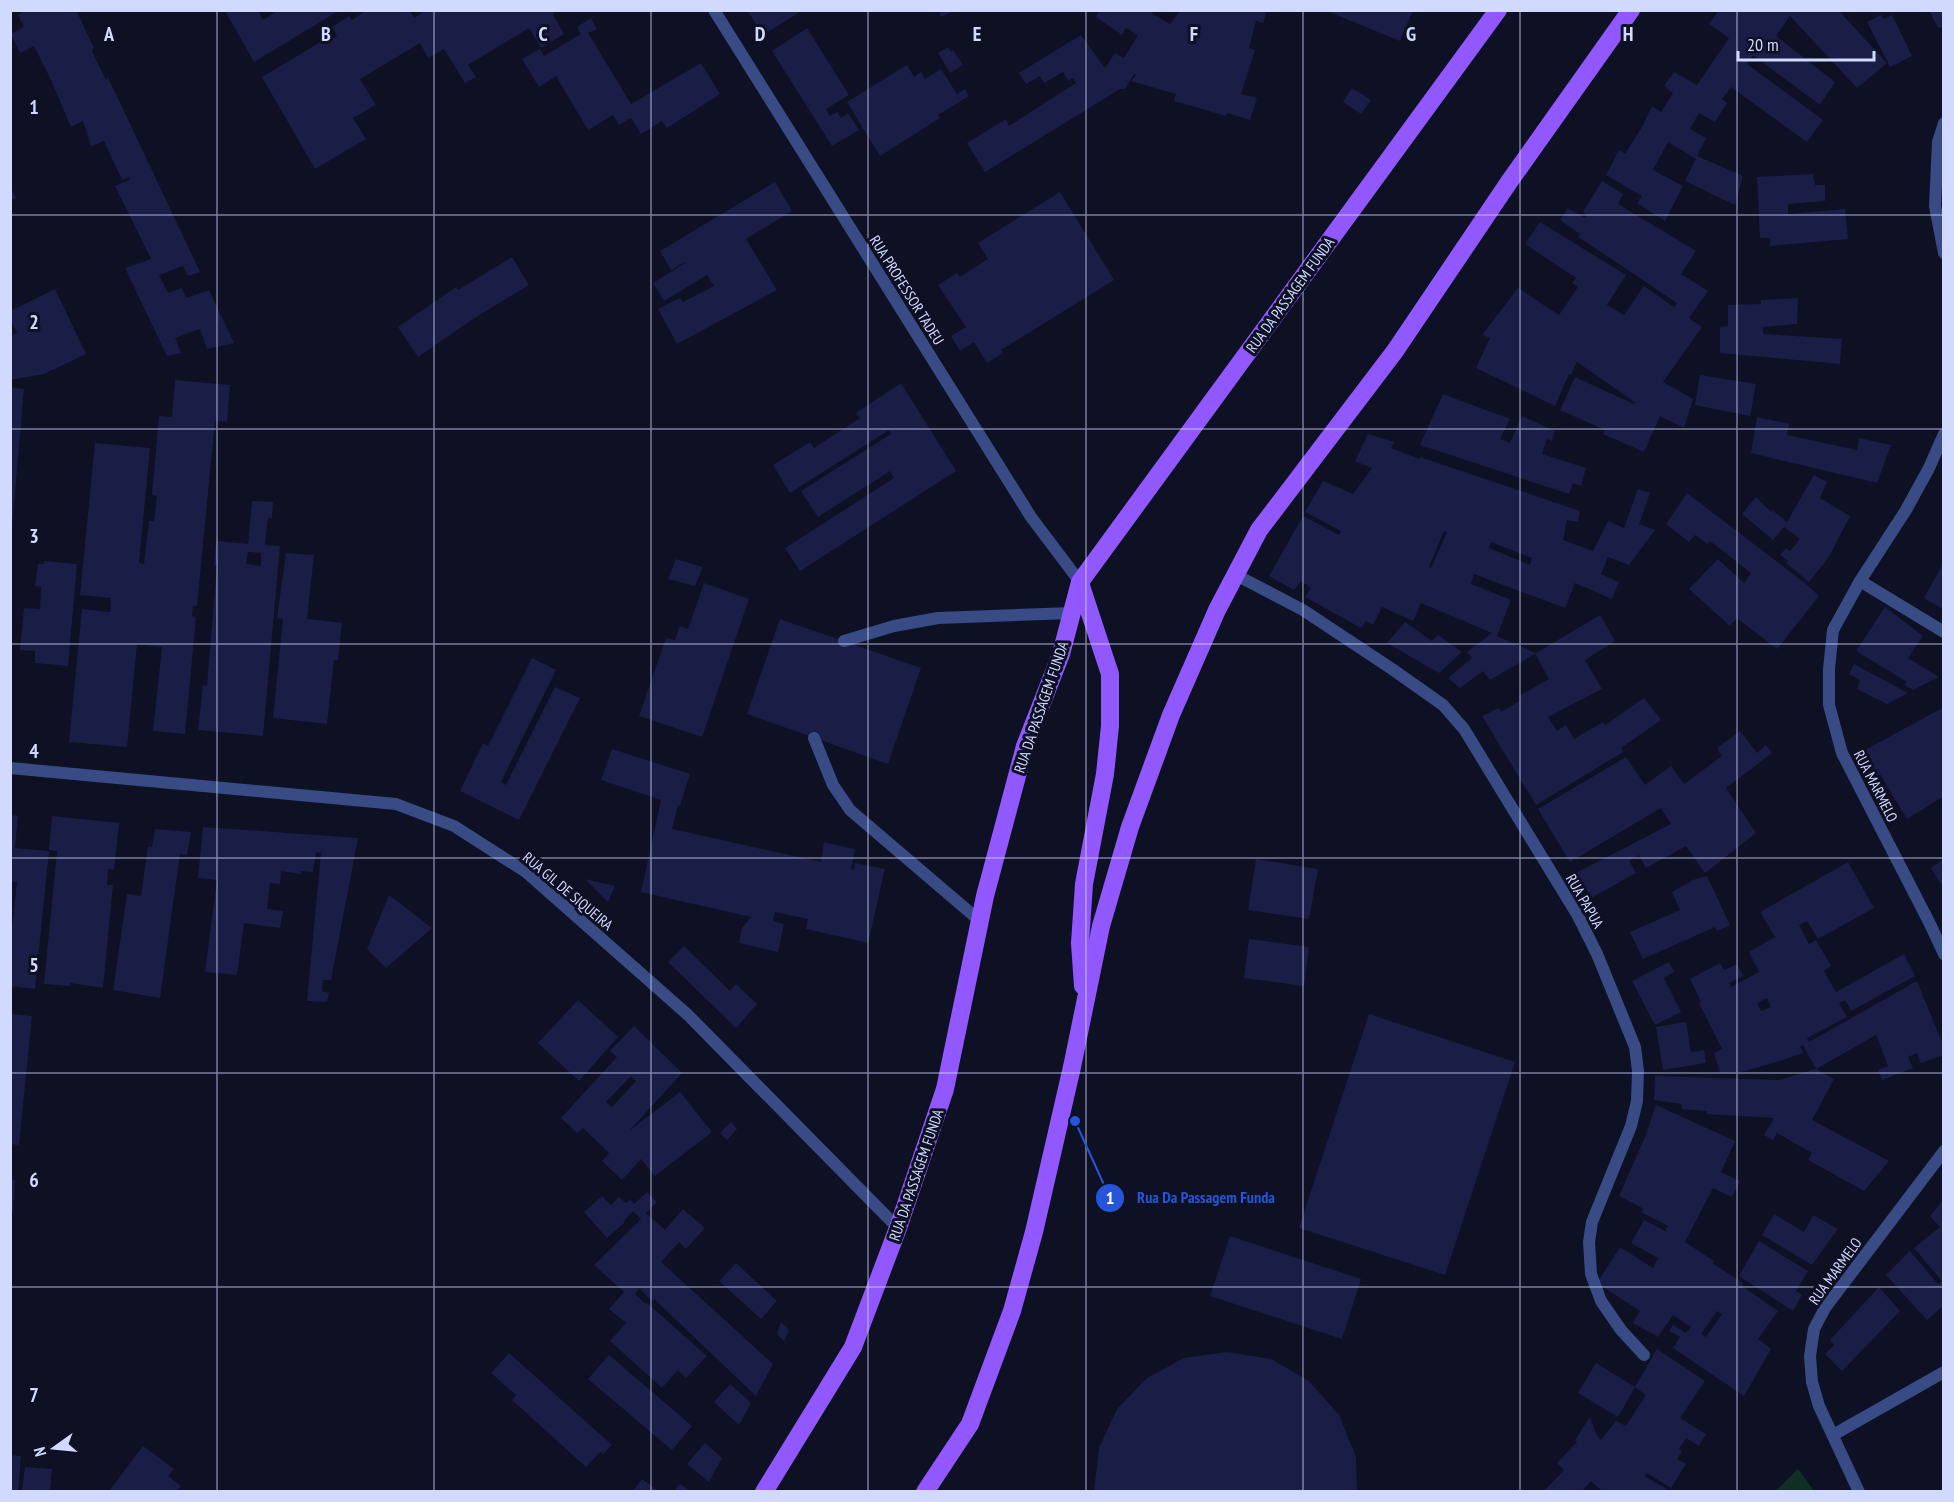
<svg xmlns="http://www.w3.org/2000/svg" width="1954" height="1502" font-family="'PT Sans Narrow',sans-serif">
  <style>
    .green { fill: #112e25 }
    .building { fill: #1a1d46; fill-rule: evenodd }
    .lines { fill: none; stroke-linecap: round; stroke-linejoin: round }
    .lane { stroke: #384b84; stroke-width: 12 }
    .street { stroke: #384b84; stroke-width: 12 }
    .primary { stroke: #9258ff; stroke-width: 18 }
    .grid { fill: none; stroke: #d1d9ff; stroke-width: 1.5; stroke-opacity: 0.55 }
    .labels { text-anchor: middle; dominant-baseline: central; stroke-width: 6; stroke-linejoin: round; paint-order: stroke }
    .street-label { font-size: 15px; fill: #d1d9ff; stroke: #0e1024 }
    .grid-label { font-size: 20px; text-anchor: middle; font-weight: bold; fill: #d1d9ff; stroke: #0e1024; stroke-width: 6; stroke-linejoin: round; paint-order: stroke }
    .leader { fill: none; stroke: #2655da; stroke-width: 2 }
    .callout-dot { fill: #2655da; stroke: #0e1024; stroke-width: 2 }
    .mark-label { font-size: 18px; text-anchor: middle; font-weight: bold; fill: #fff }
    .callout-label { font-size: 16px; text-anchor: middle; font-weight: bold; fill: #2655da; stroke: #0e1024; stroke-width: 6; stroke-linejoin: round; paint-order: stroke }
  </style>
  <rect width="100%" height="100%" fill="#0e1024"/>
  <path class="green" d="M1798,1469l16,22h-38z"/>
  <g class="building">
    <path d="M21,10h55l18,38 -2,2 3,8 11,22 2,-2 7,14 85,180 -12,4 -5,-10 -24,9 9,18 14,-5 4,10 23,-8 25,53 -27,6 -7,-20 -25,9 6,15 -14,3 -42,-88 26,-9 -36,-73 14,-6v-3l-7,3 -18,-39 -13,5 -8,-25 -12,6 -20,-47 -17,-34 -14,7 -9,-19 13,-7 -6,-12 4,-2z"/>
    <path d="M226,10h32l5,10 16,-10h61l-86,52 -29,-51z"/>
    <path d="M367,10h42l5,8 13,-8h41l1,3 5,-3h84l-5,4 11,20 -23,14 -12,-20 -61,37 8,12 -11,6 -21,-34 -16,9 -8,-15 -60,36 16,26 -23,13 13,21 -51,30 -53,-92 60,-36 1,3 14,-8 -5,-9 17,-11 3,4z"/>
    <path d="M747,10h56l-40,25z"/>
    <path d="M939,10h16l-14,7z"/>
    <path d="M1100,10h54l-2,4 18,10 11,-14h86l-4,13 -7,-2 -7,27 6,2 -14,44 16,4 -7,22 -23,-7 -1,3 -52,-15 2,-7 -45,-13 5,-6 -2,-1 -9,15h-5l-135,83 -18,-29 39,-24 3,7 67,-43 -3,-5 -5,3 -5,-9 -19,11 -4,-7 -14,8 -7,-11 62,-38 24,33 10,-15 9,5 14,-23 -12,-7 -4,7 -26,-18z"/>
    <path d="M1324,10h89l-13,31z"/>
    <path d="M1719,10h64l3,2 1,-2h51l49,53 -30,25 -67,-72 -14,20 59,46 -15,23 -67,-50 -6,9 76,56 -16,22 -76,-55 -9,12 5,4 -12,19 -16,-9 -9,16 16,9 -9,18 46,20 -8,29 -50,-24 11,-22 -28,-17 -15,28 30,16 -18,35 -28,-18 5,-7 -36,-21 13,-25 6,4 17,-27 10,-21 9,6 12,-19 -9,-7 10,-14 23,13 32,-47 -20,-14z"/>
    <path d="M1929,10h15v16l-6,2z"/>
    <path d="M1881,15l3,4 8,-4 20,41 -22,11 -23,-45z"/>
    <path d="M591,18l6,11 -9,4 43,71 70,-41 19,31 -53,34 -5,-7 -21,13 -10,-16 -12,7 -6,-10 -25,15 -32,-54 -17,11 -17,-28 18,-10 4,7 37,-22 -4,-7z"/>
    <path d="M807,28l42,67 -23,14 4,7 7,-4 4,6 7,-5 11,17 -27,16 -60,-95z"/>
    <path d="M948,47l3,5 2,-2 10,15 -13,8 -12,-20z"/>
    <path d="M907,65l7,12 7,-5 4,7 16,-10 16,25 8,-5 4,7 -31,19 2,3 -60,38 -33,-54z"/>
    <path d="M1352,88l19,12 -10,14 -18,-12z"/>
    <path d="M1813,174l2,11h10v16l-37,3v10l57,-5 3,30 -78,7v-8h-10l-3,-61z"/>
    <path d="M1602,181l21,13 -5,10 78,47 -15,23 27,17 -19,27 13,9 -39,55 30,17 -9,29 -24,-12 -16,36 -41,-18 2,-4 -45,-20 15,-33 59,27 2,-1 -59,-41 -6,13 -2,-1 -14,32 -79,-38 14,-30 -8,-3 36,-47 41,27 19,-28 -6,-4 4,-5 -51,-34 15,-22 86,53 -19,30 17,10 20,-29 30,21 3,-4 -97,-65 -2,-1 2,-3 -20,-14 8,-12 17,10 2,-3 -4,-3z"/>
    <path d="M775,182l17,29 -46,28 31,51 -100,54 -19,-35 22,-11 3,4 31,-16 -7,-11 -43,26 -11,-18 32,-20v-1l-14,8 -11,-19z"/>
    <path d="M10,186l6,12 -6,3z"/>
    <path d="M1060,192l54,88 -113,70 2,3 -16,10 -13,-21 -14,9 -9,-15 15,-9 -28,-42 19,-12 3,4 28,-18 -10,-16z"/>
    <path d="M512,257l17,28 -56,34 -55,38 -20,-30 58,-40 2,3z"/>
    <path d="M55,289l31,65 -42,20 -34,6v-44l7,-3 -7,-15v-7z"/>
    <path d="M1798,298l-1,26 -34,3v7l79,5 -2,25 -120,-11v-26l8,-1v-21l33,-1v-4z"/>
    <path d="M1700,375l56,9 -6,32 -55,-11z"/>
    <path d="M175,380l55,5 -3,37 -12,-1 -18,185h-4l-1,10 4,1 -11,117 -32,-3 9,-84 -25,-3 -10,103 -58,-5 13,-133 28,3 1,-14 -31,-3 15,-152 55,5 -11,115 5,1 5,-43h5l3,-25 -5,-1 7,-79 13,1z"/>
    <path d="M901,383l55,88 -156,100 -15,-23 109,-70 -4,-7 -72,46 -17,-26 90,-57 -2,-4 -99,63 -17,-28 37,-23 4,6 46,-30 -4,-5z"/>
    <path d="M10,387l14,2 -12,137h-2z"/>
    <path d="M1443,394l67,25 -10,20 10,4 12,-27 33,15 -3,10 -5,-2 -5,15 44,14 -5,18 -8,-3 -4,11 -149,-49z"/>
    <path d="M1757,417l32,7 -2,11 70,15 2,-12 32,7 -14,38 -126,-30z"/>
    <path d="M1368,434l26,8 -3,6 28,11 1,-2 160,54 -2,11 -11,-2 -4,20 30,11 15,-30 16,7 14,-39 12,4 -11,31 16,6 -26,35 -21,-8 -7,17 18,8 -7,17 -37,-16 -10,25 -91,-34 -3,10 40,16 -14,36 39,17 64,-38 15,26 -30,19 17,29 -54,28 9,14 9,-6 8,14 29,-17 2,3 39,-27 17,22 -40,28 2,4 -87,53 -54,-89 17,-8 2,4 20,-12 -2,-4 30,-17 -14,-25 -45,26 -7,-9 -23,17 -12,-10 24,-20 -5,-6 25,-19 -71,-30 -8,18 -31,-14 -9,18 -7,-4 -5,7 -56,-31 6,-9 -10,-7 -7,9 -25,-14 34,-60 36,19 2,-4 -36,-19 18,-31 30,13 19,-26 -17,-7zM1444,531l3,1 -16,36 -2,-1zM1491,542l41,16 -2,7 -41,-17z"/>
    <path d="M1814,475l13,7 -7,16 30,18 -21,41 -20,25 -23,-19 2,-2 -8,-6 6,-7 4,3 10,-12 -16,-12 -11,13 -31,-26 14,-17 15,15 1,-2 15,12z"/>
    <path d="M1687,493l119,91 13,12 -42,53 -40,-31 -7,8 -41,-37 29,-30 26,24 7,-10 -41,-32 -2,3 -13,-9 -6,7 -23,-18z"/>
    <path d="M252,501l21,1 -1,16h-4l-3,27 15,1 -17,190 -65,-6 5,-45 4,1 10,-121h-3l2,-24 32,3zM248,552l13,1v13l-15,-2z"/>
    <path d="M286,553l28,2 -7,64 35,4 -4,37h-4l-7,64 -54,-6 10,-99 -6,-1z"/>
    <path d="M676,559l27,8 -8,19 -27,-7z"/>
    <path d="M44,561l33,3 -9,102 -33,-3v-12l-15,-1 4,-42 16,1 1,-22 -6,-1 3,-22h6z"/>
    <path d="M1944,562v48l-20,-12z"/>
    <path d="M704,583l45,16 -47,138 -63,-21 27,-78 9,2 5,-14 8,3z"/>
    <path d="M1885,607l38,29 -15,22 31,19 -26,13 -9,-5 3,-3 -51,-31z"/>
    <path d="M780,619l141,49 -33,96 -141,-50z"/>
    <path d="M1405,622l27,19 6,-6 24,17 -23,21 -52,-30z"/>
    <path d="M532,658l24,12 -55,112 5,3 49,-98 25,11 -61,122 -59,-29 23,-48 5,3z"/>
    <path d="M1854,664l54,29 -21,11 -30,-15 3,-9 -11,-6z"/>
    <path d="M1944,707v89l-37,23 -27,-45 -8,6 -16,-25z"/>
    <path d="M1740,731l17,22 9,-8 6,8 -46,35 30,45 -51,40 -19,-27 -40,22 -7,-13 -10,6 7,12 -45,25 -15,-25 95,-49 -10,-16 -91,54 -32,-53 88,-52 19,28 26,-19 13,18 38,-28 -5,-8z"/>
    <path d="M612,749l78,25 -10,32 -2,-1 -6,24 149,33 3,-20 31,7 -4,20 3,1 1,-7 30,6 -17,74 -62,-14 2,-10 -33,-7 -2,9 11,3 -6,28 -39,-9 3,-15 9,-11 -110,-25 20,-92 -60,-20z"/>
    <path d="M10,815l8,1 -3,32 34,3 -14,138 -25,-3v-38l7,-66 -7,-1z"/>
    <path d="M52,816l67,7 -5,47 -6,-1 -1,16h6l-10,103 -33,-5v3l-26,-2 13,-133 -8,-1z"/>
    <path d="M203,827l155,11 -27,142h-8l-1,11 7,2 -2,9 -20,-1 14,-148 -5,-1 -3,20 -12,-1v3l-20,-3 -1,13 -10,-1 -3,26 16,2 -3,17 -36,-5 -7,52 -32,-3 12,-92 -19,-2z"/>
    <path d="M155,829l36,3 -4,23 -7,-1 -20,144 -47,-8 14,-96 14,2 7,-50 4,1z"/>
    <path d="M1256,859l62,10 -9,50 -61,-9z"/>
    <path d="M1944,859v30l-13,-21z"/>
    <path d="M1848,862l26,46 -56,31 -11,-18 -8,4 10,19 7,-4 15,26 -7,5 12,21 68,-38 11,22 -64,35 -6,-11 -6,3 8,14 -40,21 2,4 108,-61 27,66v8l-23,8 -4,-10 -9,4 5,11 -31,12 -4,-10 10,-4 -12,-31 -60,34 -13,-24 -3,2 3,6 -26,9 -36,10 -21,1 -6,-20 8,-4 -23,-46 2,-1 -11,-23 30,-16 4,7 13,-6 6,12 -14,7 2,4 28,-15 -10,-20 26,-15 -15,-25zM1767,998l4,9 -10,4 -4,-8z"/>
    <path d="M1707,876l23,49 -13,6 -2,-4 -72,32 -13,-27 50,-22 -8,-18 21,-12z"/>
    <path d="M585,879l30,7 -7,16z"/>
    <path d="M389,895l43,33 -46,40 -19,-19z"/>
    <path d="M1249,939l60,8 -5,39 -60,-8z"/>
    <path d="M684,946l46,45 6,-7 21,20 -21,24 -68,-66z"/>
    <path d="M1669,962l5,10 -10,6 17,34 -26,13 -23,-44z"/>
    <path d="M578,1000l40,37 -39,44 -41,-38z"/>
    <path d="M10,1014l22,2 -13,129 -9,-1z"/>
    <path d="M1369,1014l146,48 -70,213 -146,-47z"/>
    <path d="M1686,1022l5,30 13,-2 2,13 -43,7 -7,-43z"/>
    <path d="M634,1026l48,47 -53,58 51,-39 32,40 -57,44 -14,-17 -19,21 -20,-19 7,-8 -26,-25 -6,5 -16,-15 56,-61 -7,-6zM631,1076l5,5 -24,26 -6,-5z"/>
    <path d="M1816,1069l18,10 -22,41 77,41 -25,30 -56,-31 4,-7 -35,-20 -4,7 -9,-5 10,-17 -67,-4v-3l-25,-2v-5l-28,-4 1,-24 124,4z"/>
    <path d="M1656,1105l79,36 -14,31 19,9 -8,16 -19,-9 -28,54 29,19 -2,2 31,20 -1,3 36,25 -20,28 13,10 -27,47 -71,-48 7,-11 -11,-6 4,-6 13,8 5,-6 -18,-12 -15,22 -25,-14 7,-12 -43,-28 23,-36 33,21 5,-10 -27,-15 13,-23 21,11 3,-5 -27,-14 3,-3 -25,-13 26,-59zM1717,1311l5,3 -16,23 -5,-3z"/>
    <path d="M731,1122l6,7 -10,11 -7,-7z"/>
    <path d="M10,1179l5,1 -2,31h-3z"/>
    <path d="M647,1192l10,10 -11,11 19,17 18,-21 22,19 -19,21 -7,-7 -18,20 112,102 -17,32 -102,-97 -2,2 -13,-13 -4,6 11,10 1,-1 60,53 -21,22 -8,-8 -16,18 -52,-47 16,-18 -17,-14 15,-17 -30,-27 47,-46 -8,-8 -9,10 1,1 -18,16 -23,-26 18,-16 9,9 8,-8 7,6 4,-3 4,4z"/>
    <path d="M1944,1199v106l-17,15 -41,-45 24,-24 28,33 4,-3 -28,-33 26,-21 -10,-11z"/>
    <path d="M1774,1214l30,18 9,-17 25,14 -26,36 -50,-30z"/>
    <path d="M1230,1236l131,43 -19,60 -132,-43z"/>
    <path d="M1759,1241l49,30 -12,20 6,4 -9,16 -54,-35z"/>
    <path d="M736,1263l41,38 -16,18 -42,-38z"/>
    <path d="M1879,1287l21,24 -58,60 -17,-17 9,-9 -4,-5z"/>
    <path d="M781,1322l8,8 -5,11 -7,-7z"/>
    <path d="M1657,1349l48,32 -25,37 26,16 -7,12 -13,-8 -7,11 3,2 -5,8 9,5 -15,24 -24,-15 -3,3 26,15h-68l-11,-10 -9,10h-38l20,-21 -7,-7 20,-21 -2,-2 15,-23 6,17 5,6 15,-19 10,5 20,-31 -11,-8z"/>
    <path d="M1227,1352l44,7 38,22 30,34 17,42 1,34h-263l5,-43 18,-39 30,-31 37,-20z"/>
    <path d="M509,1353l103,92 -9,9 -3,-2 -14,15 -74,-67 4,-5 -25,-22z"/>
    <path d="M609,1355l83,71 -20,24 -84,-71z"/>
    <path d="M1596,1363l39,24 -17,30 -40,-24z"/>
    <path d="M730,1384l21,19 -12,22 -25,-23z"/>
    <path d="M705,1443l17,15 -13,24 -22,-18z"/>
    <path d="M143,1446l31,23 -6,7 13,10 -4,5h-68z"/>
    <path d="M10,1455l11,1 -3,35h-8z"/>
    <path d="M25,1467l27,2 -2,22h-28z"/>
    <path d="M642,1479l16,12h-25z"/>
    <path d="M680,1484l10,7h-16z"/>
  </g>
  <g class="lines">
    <g class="lane">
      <path d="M1236,575l67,35 89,59 51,36 21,24 114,187 19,38 38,93 3,24 -1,30 -6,25 -39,96 -3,20 2,32 10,27 20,29 23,25"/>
      <path d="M844,641l50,-15 44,-8 134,-5"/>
      <path d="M814,738l19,47 17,25 130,111"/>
    </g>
    <g class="street">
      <path d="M714,10l317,507 49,65"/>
      <path d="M1944,123l-6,19 -3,64 9,47"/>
      <path d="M1944,434l-15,34 -23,42 -46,71 -27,49 -4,39v36l13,48 88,171 14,30"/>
      <path d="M1860,581l84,51"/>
      <path d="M10,768l386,36 58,22 72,46 162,143 210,213"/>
      <path d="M1833,1435l111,-63"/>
      <path d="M1859,1492l-40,-86 -7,-24 -2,-26 4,-27 11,-21 119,-157"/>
    </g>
    <g class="primary">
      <path d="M1080,583l30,91v52l-5,48 -21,110 -4,59 3,43"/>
      <path d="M764,1492l89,-145 45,-119 47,-139 40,-193 40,-150 36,-92 19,-72 418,-572"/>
      <path d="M925,1492l45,-68 42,-113 22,-79 38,-165 29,-141 29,-99 41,-112 46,-105 42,-80 136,-179 114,-169 122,-172"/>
    </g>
  </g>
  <path class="grid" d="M217,10v1482M434,10v1482M651,10v1482M868,10v1482M1086,10v1482M1303,10v1482M1520,10v1482M1737,10v1482M10,215h1934M10,429h1934M10,644h1934M10,858h1934M10,1073h1934M10,1287h1934"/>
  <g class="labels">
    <g class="street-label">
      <text transform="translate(907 290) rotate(58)">RUA PROFESSOR TADEU</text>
      <text transform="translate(1290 295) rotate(-54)">RUA DA PASSAGEM FUNDA</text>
      <text transform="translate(1041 707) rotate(-71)">RUA DA PASSAGEM FUNDA</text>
      <text transform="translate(1876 786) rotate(63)">RUA MARMELO</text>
      <text transform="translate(568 891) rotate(40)">RUA GIL DE SIQUEIRA</text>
      <text transform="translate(1585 901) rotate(60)">RUA PAPUA</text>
      <text transform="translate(916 1175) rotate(-71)">RUA DA PASSAGEM FUNDA</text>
      <text transform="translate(1835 1271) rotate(-54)">RUA MARMELO</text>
    </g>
  </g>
  <g class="grid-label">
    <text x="109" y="41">A</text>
    <text x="326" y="41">B</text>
    <text x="543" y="41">C</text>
    <text x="760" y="41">D</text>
    <text x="977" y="41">E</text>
    <text x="1194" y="41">F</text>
    <text x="1411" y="41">G</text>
    <text x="1628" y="41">H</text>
    <text x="34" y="114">1</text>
    <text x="34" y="329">2</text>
    <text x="34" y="543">3</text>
    <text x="34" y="758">4</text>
    <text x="34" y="972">5</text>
    <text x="34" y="1187">6</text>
    <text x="34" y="1402">7</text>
  </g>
  <path class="leader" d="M1075 1121L1110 1198"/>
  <g class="callout-dot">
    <circle cx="1075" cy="1121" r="6"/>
    <circle cx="1110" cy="1198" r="15"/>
  </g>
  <g class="mark-label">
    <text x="1110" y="1204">1</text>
  </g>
  <g class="callout-label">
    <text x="1206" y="1203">Rua Da Passagem Funda</text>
  </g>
  <rect width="1954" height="1502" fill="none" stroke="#d1d9ff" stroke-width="24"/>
  <g transform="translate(54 1448) rotate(255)" stroke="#0e1024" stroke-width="4.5" paint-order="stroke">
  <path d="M0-4.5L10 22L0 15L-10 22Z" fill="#d1d9ff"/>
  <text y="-9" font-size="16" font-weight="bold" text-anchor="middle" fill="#d1d9ff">N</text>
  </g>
  <path d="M1738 51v9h136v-9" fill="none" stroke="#d1d9ff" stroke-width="3"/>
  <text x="1747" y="51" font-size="18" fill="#d1d9ff" stroke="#0e1024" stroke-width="4.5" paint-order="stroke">20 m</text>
</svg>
